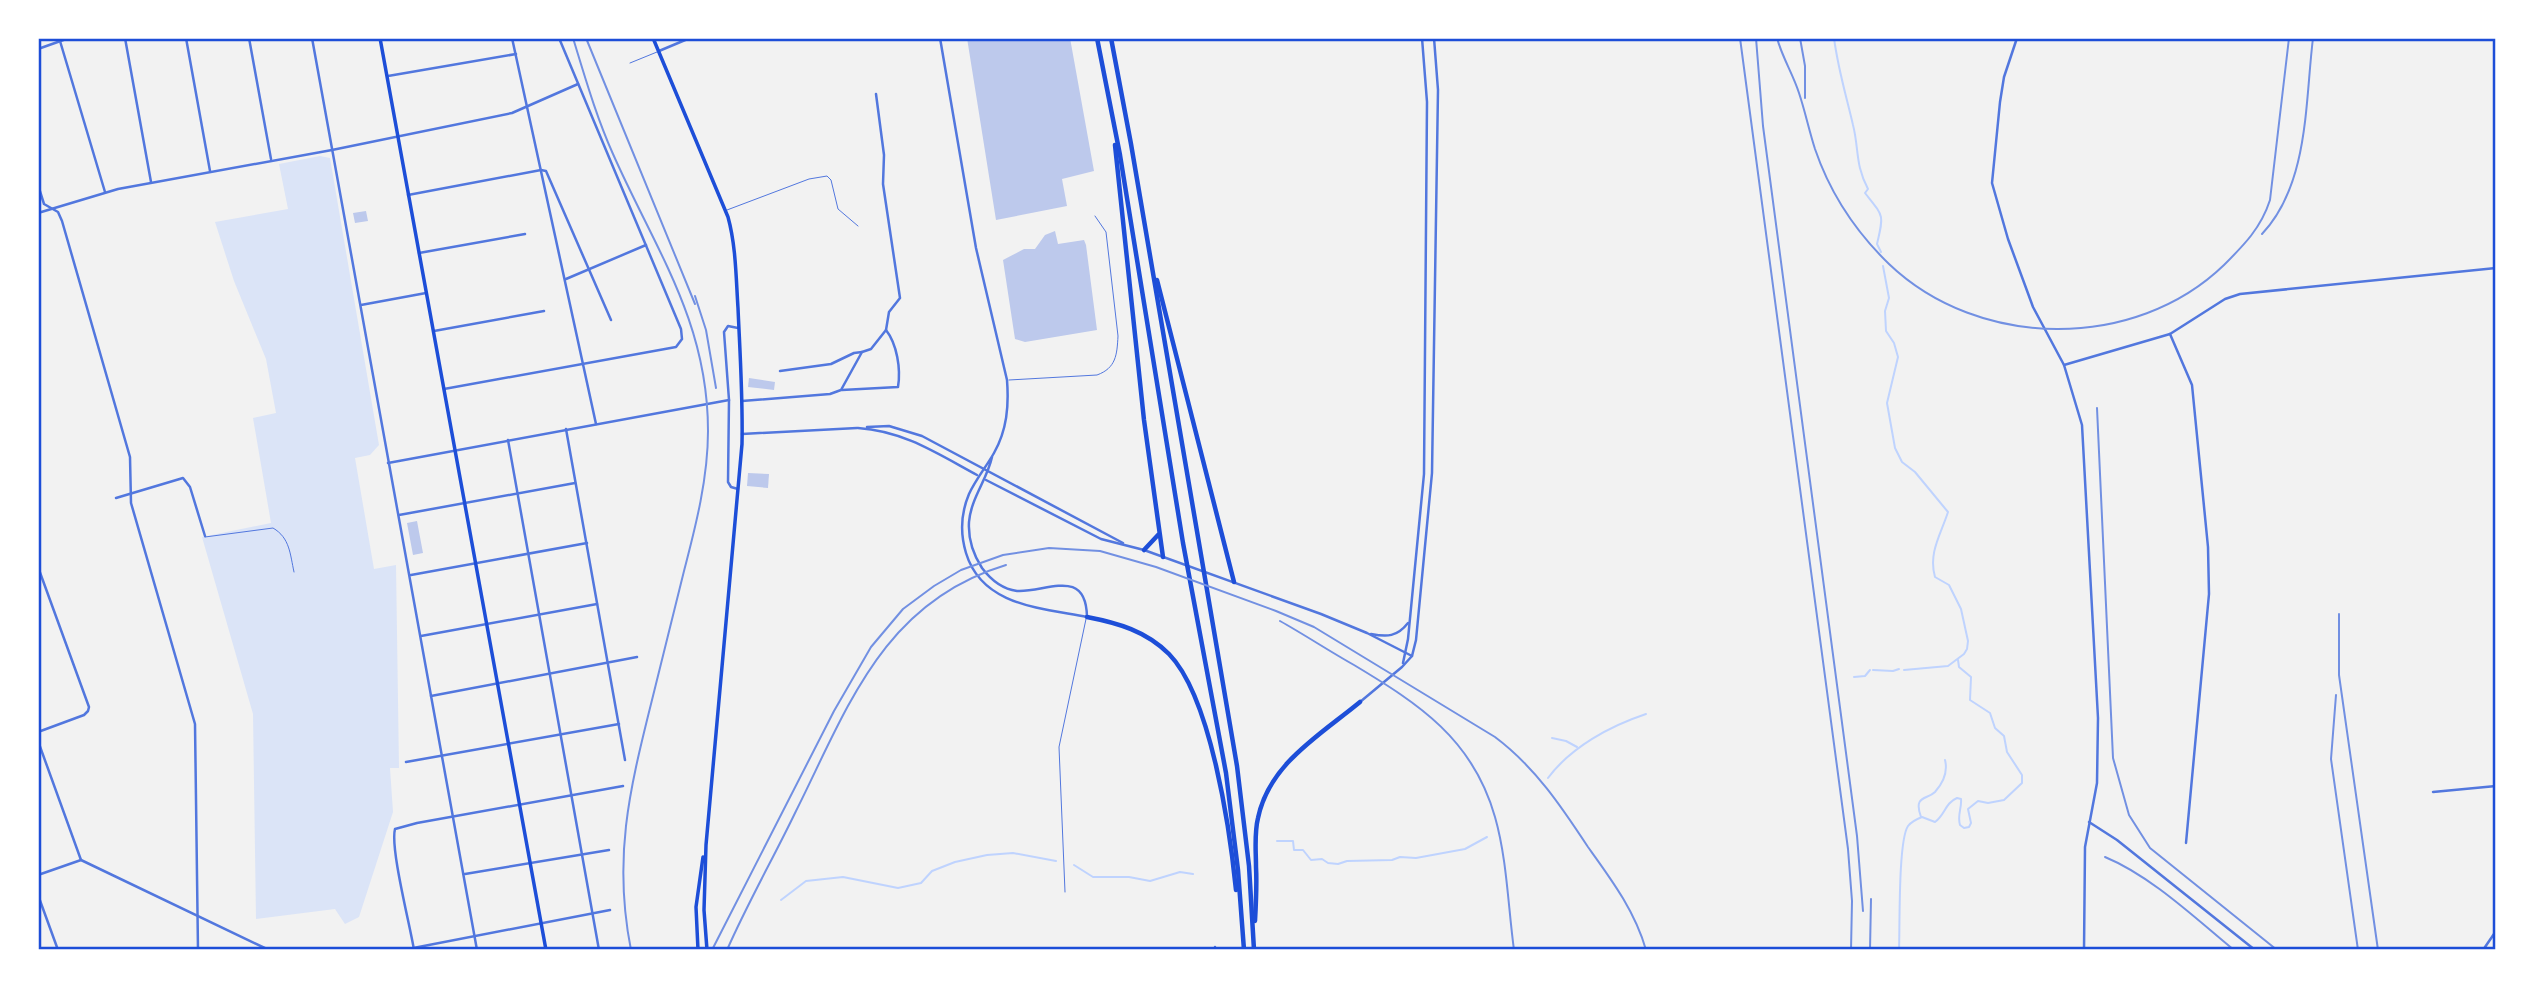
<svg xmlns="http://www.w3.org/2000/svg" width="2534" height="988" font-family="'Noto Sans',sans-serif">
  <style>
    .green { fill: #dbe4f7 }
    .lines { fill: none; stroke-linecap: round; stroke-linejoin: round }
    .stream { stroke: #bfd3fe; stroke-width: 2 }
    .building { fill: #bdc9ec }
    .service { stroke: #5277de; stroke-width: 1 }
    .minor { stroke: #5277de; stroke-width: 2.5 }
    .tertiary { stroke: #5277de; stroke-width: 2.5 }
    .secondary { stroke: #1d4ed8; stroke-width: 3.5 }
    .primary { stroke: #1d4ed8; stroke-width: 3.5 }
    .motorway { stroke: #1d4ed8; stroke-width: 4.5 }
    .rail { stroke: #7290e2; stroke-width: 2 }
    .neatline { fill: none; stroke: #1d4ed8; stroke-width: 2.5 }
  </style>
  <rect width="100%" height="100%" fill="#f2f2f2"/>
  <path class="green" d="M320,156l10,2 49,287 -9,10 -15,3 19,111 22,-4 3,203h-9l3,44 -34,105 -14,7 -10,-15 -79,10 -3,-205 -51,-177 69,-14 -18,-105 23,-5 -10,-54 -32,-78 -19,-59 73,-13 -9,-45z"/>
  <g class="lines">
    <g class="stream">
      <path d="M1834,38c4,31 12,57 19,87 6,23 2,40 15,64l-3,4c19,24 19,21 12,51l4,8"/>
      <path d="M1883,266l6,32 -4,13 1,20 8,12 4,14 -11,46 8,45 7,14 13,10 33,40c-7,22 -20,41 -13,65l14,8 12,24 7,32 -1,8 -3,5 -16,12 -44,4"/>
      <path d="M1873,670l20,1 6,-2"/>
      <path d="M1854,677l11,-1 5,-6"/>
      <path d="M1552,738l14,3 11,6"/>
      <path d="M1548,778c23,-31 62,-52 98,-64"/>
      <path d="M1921,817c-8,-22 6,-17 14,-25 8,-9 13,-20 10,-32"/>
      <path d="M1277,841h16l1,9h9l8,10 11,-1 6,4 10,1 9,-3 45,-1 8,-3 16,1 49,-9 22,-12"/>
      <path d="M1074,865l19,12h36l21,4 30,-9 13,2"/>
      <path d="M781,900l25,-19 37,-4 55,11 23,-5 11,-12 23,-9 32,-7 26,-2 43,8"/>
      <path d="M1899,950c1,-22 -1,-109 9,-124 3,-4 9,-7 14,-9l13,5c10,-7 10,-19 22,-24l4,1c1,9 -4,16 -1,26l4,3 5,-1 2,-4 -3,-14 10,-8 10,2 16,-3 18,-17v-8l-15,-23 -3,-16 -9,-8 -5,-15 -20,-13 1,-23 -12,-10 -1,-7"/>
    </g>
  </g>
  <g class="building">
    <path d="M967,38h103l24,133 -32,8 5,27 -71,14z"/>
    <path d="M366,211l2,10 -13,2 -2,-10z"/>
    <path d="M1055,231l3,13 26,-4 2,5 11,85 -72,12 -10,-3 -12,-79 21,-11h11l10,-14z"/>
    <path d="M749,378l26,4 -1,8 -26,-3z"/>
    <path d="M748,473l21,1 -1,14 -21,-2z"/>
    <path d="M417,521l6,32 -10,2 -6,-32z"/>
  </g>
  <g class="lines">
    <g class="service">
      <path d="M630,63l27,-11"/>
      <path d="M727,210l82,-31 18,-3 4,4 7,29 20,17"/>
      <path d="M1009,380l88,-5c19,-7 20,-20 21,-39l-12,-104 -11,-16"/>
      <path d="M205,537l68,-9c17,10 17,26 21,44"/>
      <path d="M1065,892l-6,-145 27,-128"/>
    </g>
    <g class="minor">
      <path d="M125,38l26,144"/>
      <path d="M186,38l24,133"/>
      <path d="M249,38l22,121"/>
      <path d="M312,38l165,912"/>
      <path d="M512,38l84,386"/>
      <path d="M940,38l36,210 31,132c2,26 0,50 -13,73 -8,14 -18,26 -25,41 -8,19 -9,39 -3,59 16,53 75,55 121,64 -1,-51 -42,-24 -70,-26 -15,-2 -26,-11 -35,-23 -9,-14 -14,-29 -13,-46 2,-24 18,-42 23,-65"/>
      <path d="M2017,38l-13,39 -4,25 -8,81 16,56 25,68 31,58 18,60 16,293 -1,65 -12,64 -1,103"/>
      <path d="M60,41l45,151"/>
      <path d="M38,49l31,-11"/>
      <path d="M659,51l31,-13"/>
      <path d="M388,76l128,-22"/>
      <path d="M38,185l6,19 14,8 4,9 68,236 1,46 64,221 3,226"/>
      <path d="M408,195l133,-25 5,1 65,149"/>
      <path d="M38,213l80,-24 214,-39 180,-37 66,-29"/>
      <path d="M419,253l106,-19"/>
      <path d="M566,279l80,-34"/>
      <path d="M361,305l65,-12"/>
      <path d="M738,328l-10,-2 -4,6 5,68 -1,82 3,5 7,2"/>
      <path d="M434,331l110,-20"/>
      <path d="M2170,334l22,51 16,162 1,47 -23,249"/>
      <path d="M2064,365l106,-31 55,-35 15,-5 256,-26"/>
      <path d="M780,371l51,-7 23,-11 8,-1"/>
      <path d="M444,389l232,-42 6,-8 -1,-10 -122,-291"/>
      <path d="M842,390l56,-3c3,-18 -1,-43 -12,-57"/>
      <path d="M742,401l88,-7 11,-4 21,-38 9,-3 15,-19 3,-18 11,-14 -17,-114 1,-29 -8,-61"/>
      <path d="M867,427l22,-1 33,10 201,107"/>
      <path d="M858,428c46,3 80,26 119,47"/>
      <path d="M566,429l59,331"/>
      <path d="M742,434l115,-6"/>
      <path d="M508,440l91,510"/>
      <path d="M388,463l341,-63"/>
      <path d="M986,480l115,59 43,11 177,64 46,19 45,23"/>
      <path d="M116,498l67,-20 7,9 15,49"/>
      <path d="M399,515l176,-32"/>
      <path d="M38,567l51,140 -1,4 -4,4 -46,17"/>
      <path d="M411,575l176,-32"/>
      <path d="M1371,634c16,3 26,3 37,-11"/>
      <path d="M421,636l176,-32"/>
      <path d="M1403,663l5,-24 16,-165 3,-372 -5,-64"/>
      <path d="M431,696l206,-39"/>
      <path d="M1360,702l42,-35 10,-11 4,-16 16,-167 6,-383 -4,-52"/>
      <path d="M38,741l43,119"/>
      <path d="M406,762l213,-38"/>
      <path d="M2433,792l63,-6"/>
      <path d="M2089,822l28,18 138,110"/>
      <path d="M465,874l144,-24"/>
      <path d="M38,875l43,-15 188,90"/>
      <path d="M38,895l20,55"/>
      <path d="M1215,947v3"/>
      <path d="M403,950l207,-40"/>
      <path d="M414,950c-4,-25 -24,-102 -19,-121l22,-6 206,-37"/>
      <path d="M2483,950l13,-19"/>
    </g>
    <path class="tertiary" d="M2495,268h1"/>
    <path class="secondary" d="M380,38l166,912"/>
    <g class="primary">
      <path d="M653,38l75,179c8,29 8,61 10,91 2,46 5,90 4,136l-36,401 -2,65 3,40"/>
      <path d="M698,950l-2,-43 7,-50"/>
    </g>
    <g class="motorway">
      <path d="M1097,38l23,117 63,388 43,230 12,97 6,80"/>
      <path d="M1111,38l20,106 106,622 12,100 5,84"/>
      <path d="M1115,145l29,275 19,137"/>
      <path d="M1157,280l77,302"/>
      <path d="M1144,550l14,-15"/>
      <path d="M1087,617c31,6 59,14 82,37 42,43 61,176 67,236"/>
      <path d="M1255,921c1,-18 2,-36 1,-54 0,-16 -2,-33 2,-49 11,-54 62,-83 102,-116"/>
    </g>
    <g class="rail">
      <path d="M573,38c12,39 23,78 40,116 42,95 95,167 95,277 0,47 -12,94 -24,140 -11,44 -22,89 -33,133 -22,88 -38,155 -20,246"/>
      <path d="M586,38l109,266"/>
      <path d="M1740,38l108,811 4,52 -1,49"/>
      <path d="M1756,38l7,88 94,710 6,75"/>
      <path d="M1777,38c5,19 16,36 22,55 6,18 10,37 16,56 15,44 41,83 74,115 90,86 246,87 335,1 20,-20 37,-37 46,-65l19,-162"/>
      <path d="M1800,38l5,28v32"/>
      <path d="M2262,234c47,-50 43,-131 51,-196"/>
      <path d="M695,296l11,34 10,58"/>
      <path d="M2097,408l16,350 16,57 21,33 127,102"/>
      <path d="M2339,614v61l39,275"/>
      <path d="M1280,621c25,14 49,30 74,44 65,39 119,74 141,152 12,42 13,89 19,133"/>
      <path d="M2336,695l-5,64 27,191"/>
      <path d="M2105,857c46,19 90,61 129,93"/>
      <path d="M712,950l122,-239 37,-64 32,-38 31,-23 27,-16 42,-15 46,-7 51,3 56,16 120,44 38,16 181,110c40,30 66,69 93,110 23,32 47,64 58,103"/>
      <path d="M727,950c21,-48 47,-93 69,-139 52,-104 87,-209 210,-246"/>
      <path d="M1870,950l1,-51"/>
    </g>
  </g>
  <rect width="2534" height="988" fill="none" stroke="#ffffff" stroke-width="80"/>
  <rect x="40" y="40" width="2454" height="908" class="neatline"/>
</svg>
